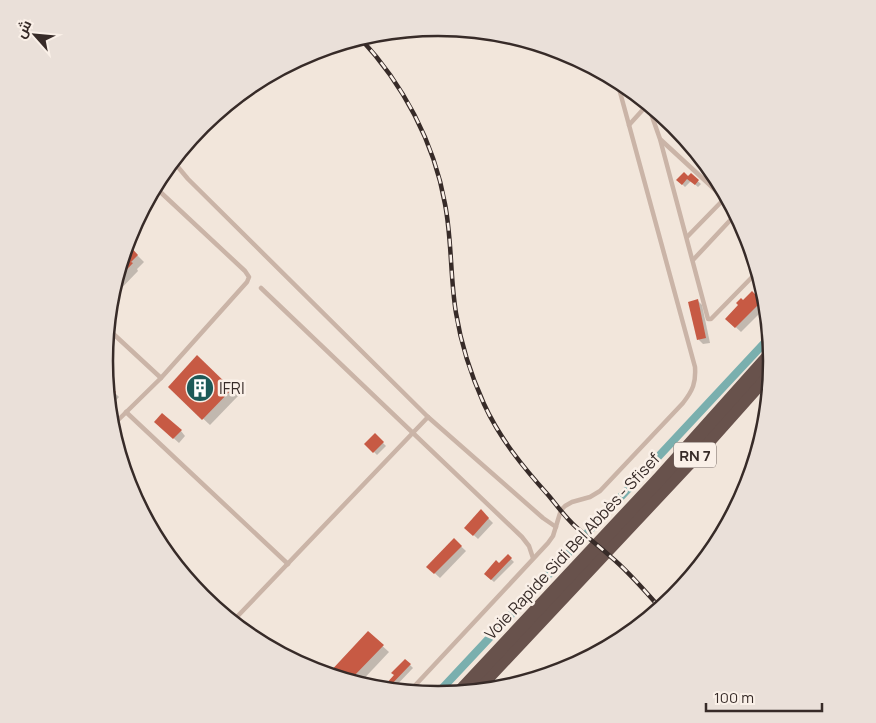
<svg xmlns="http://www.w3.org/2000/svg" width="876" height="723" font-family="Manrope,Cairo,sans-serif">
  <style>
    .shadow { fill: #0003 }
    .lines { fill: none; stroke-linecap: round; stroke-linejoin: round }
    .canal { stroke: #7aafae; stroke-width: 8 }
    .building { fill: #c75a44 }
    .service { stroke: #cab4a7; stroke-width: 4.5 }
    .trunk { stroke: #68524c; stroke-width: 14 }
    .rail-casing { stroke: #372b28; stroke-width: 4.5 }
    .rail { stroke: #faf0e8; stroke-width: 2.5; stroke-dasharray: 8; stroke-linecap: butt }
    .labels { text-anchor: middle; dominant-baseline: central; stroke-width: 5; stroke-linejoin: round; paint-order: stroke }
    .shield { fill: #faf0e8; stroke: #726662; stroke-width: 1 }
    .shield-label { font-size: 15px; font-weight: bold; fill: #372b28 }
    .poi-label { font-size: 16px; fill: #372b28; stroke: #faf0e8; text-anchor: start }
    .street-label { font-size: 16px; fill: #372b28; stroke: #faf0e8 }
    .rim { fill: none; stroke: #372b28; stroke-width: 2.5 }
  </style>
  <rect width="100%" height="100%" fill="#f2e6db"/>
  <g class="shadow">
    <path d="M691,175l10,9 -3,3 -7,-6 -6,6 -7,-7 10,-3z"/>
    <path d="M147,202l5,5 -18,18z"/>
    <path d="M126,244l18,18 -7,7 1,2 -26,27 -2,-2z"/>
    <path d="M752,293l14,14 -25,25 -14,-13z"/>
    <path d="M697,300l5,5 8,38 -7,1 -4,-4z"/>
    <path d="M197,357l41,39 -28,29 -41,-38z"/>
    <path d="M106,384l13,13 -10,11z"/>
    <path d="M160,426l21,5 4,5 -6,7z"/>
    <path d="M375,435l11,11 -9,9 -11,-11z"/>
    <path d="M481,511l12,12 -15,16 -12,-11z"/>
    <path d="M454,540l12,11 -26,27 -12,-11z"/>
    <path d="M508,556l6,6 -20,20 -9,-8 14,-10z"/>
    <path d="M368,633l21,19 -31,33 -30,-10z"/>
    <path d="M405,660l8,8 -21,22 -5,-5z"/>
  </g>
  <g class="lines">
    <g class="canal">
      <path d="M588,532l182,-195"/>
      <path d="M436,695l142,-152"/>
    </g>
  </g>
  <g class="building">
    <path d="M685,139l8,9 -2,3 -10,-8z"/>
    <path d="M684,172l4,4 3,-3 8,7 -4,5 -8,-6 -5,6 -6,-5z"/>
    <path d="M127,243l11,12 -7,7 2,1 -18,19z"/>
    <path d="M752,291l10,10 -27,27 -10,-9 13,-14 -2,-2 5,-5 2,2z"/>
    <path d="M698,299l8,39 -9,2 -9,-38z"/>
    <path d="M197,355l35,34 -30,31 -34,-33z"/>
    <path d="M106,382l10,10 -8,8z"/>
    <path d="M162,413l20,17 -9,9 -19,-17z"/>
    <path d="M375,433l9,9 -11,11 -9,-9z"/>
    <path d="M481,509l8,9 -16,18 -9,-8z"/>
    <path d="M454,538l8,8 -28,28 -8,-7z"/>
    <path d="M508,554l4,4 -21,22 -7,-6 12,-14 3,3z"/>
    <path d="M368,631l16,14 -32,33 8,7 -33,-10z"/>
    <path d="M405,659l6,5 -23,24 -3,-3 9,-10 -3,-2z"/>
  </g>
  <g class="lines">
    <g class="service">
      <path d="M645,101l3,4 12,34 48,180h3l47,-48"/>
      <path d="M629,125l19,-21"/>
      <path d="M661,140l63,58"/>
      <path d="M173,161l15,18 240,238 115,101 13,9"/>
      <path d="M687,237l39,-40"/>
      <path d="M693,260l43,-46"/>
      <path d="M261,288l261,249 7,9 4,12"/>
      <path d="M107,328l54,50"/>
      <path d="M126,412l162,152"/>
      <path d="M111,427l50,-49 86,-96 2,-5 -4,-6 -90,-84"/>
      <path d="M232,622l196,-205"/>
      <path d="M408,693l140,-150 5,-7 8,-26 4,-4 7,-4 18,-5 10,-6 83,-88c10,-13 13,-20 12,-36l-78,-286"/>
    </g>
    <g class="trunk">
      <path d="M474,692l214,-228 83,-93"/>
      <path d="M458,694l202,-216 111,-124"/>
    </g>
    <defs>
      <path id="rail" d="M360,38c43,46 74,104 85,166 7,36 5,73 11,109 5,31 15,62 28,91 16,35 39,63 65,92 9,11 17,22 27,31 12,11 24,20 35,30 18,15 34,34 50,52"/>
    </defs>
    <use href="#rail" class="rail-casing"/>
    <use href="#rail" class="rail"/>
  </g>
  <defs>
    <symbol id="building-disc" viewBox="-11 -11 22 22"><circle r="9.5" fill="#1d5958" stroke="#faf0e8"/><path d="M-4-6H4V6H1V3H-1V6H-4ZM-2.5-4.3h1.7v1.8h-1.7ZM.8-4.3h1.7v1.8H.8ZM-2.5-1h1.7V.8h-1.7ZM.8-1h1.7V.8H.8Z" fill="#fff"/></symbol>
  </defs>
  <g fill-rule="evenodd">
    <use href="#building-disc" x="184" y="372" width="32" height="32"/>
  </g>
  <g class="labels">
    <rect class="shield" x="674" y="442.5" width="42" height="25" rx="4"/>
    <g class="shield-label">
      <text x="695" y="455">RN 7</text>
    </g>
    <g class="poi-label">
      <text x="219" y="388">IFRI</text>
    </g>
    <g class="street-label">
      <text transform="translate(572 546) rotate(-47)">Voie Rapide Sidi Bel Abbès - Sfisef</text>
    </g>
  </g>
  <path d="M0 0H876V723H0ZM113 361a325 325 0 1 1 650 0a325 325 0 1 1-650 0Z" fill="#eae0d9" fill-rule="evenodd"/>
  <path class="rim" d="M113 361a325 325 0 1 1 650 0a325 325 0 1 1-650 0Z"/>
  <g transform="translate(35 35) rotate(297)" stroke="#faf0e8" stroke-width="4" paint-order="stroke">
  <path d="M0-4L9 19L0 12L-9 19Z" fill="#372b28"/>
  <text y="-8" font-size="14" font-weight="bold" text-anchor="middle" fill="#372b28">ش</text>
  </g>
  <path d="M706 703v8h116v-8" fill="none" stroke="#372b28" stroke-width="2.5"/>
  <text x="714" y="703" font-size="15" fill="#372b28" stroke="#faf0e8" stroke-width="4" paint-order="stroke">100 m</text>
</svg>
